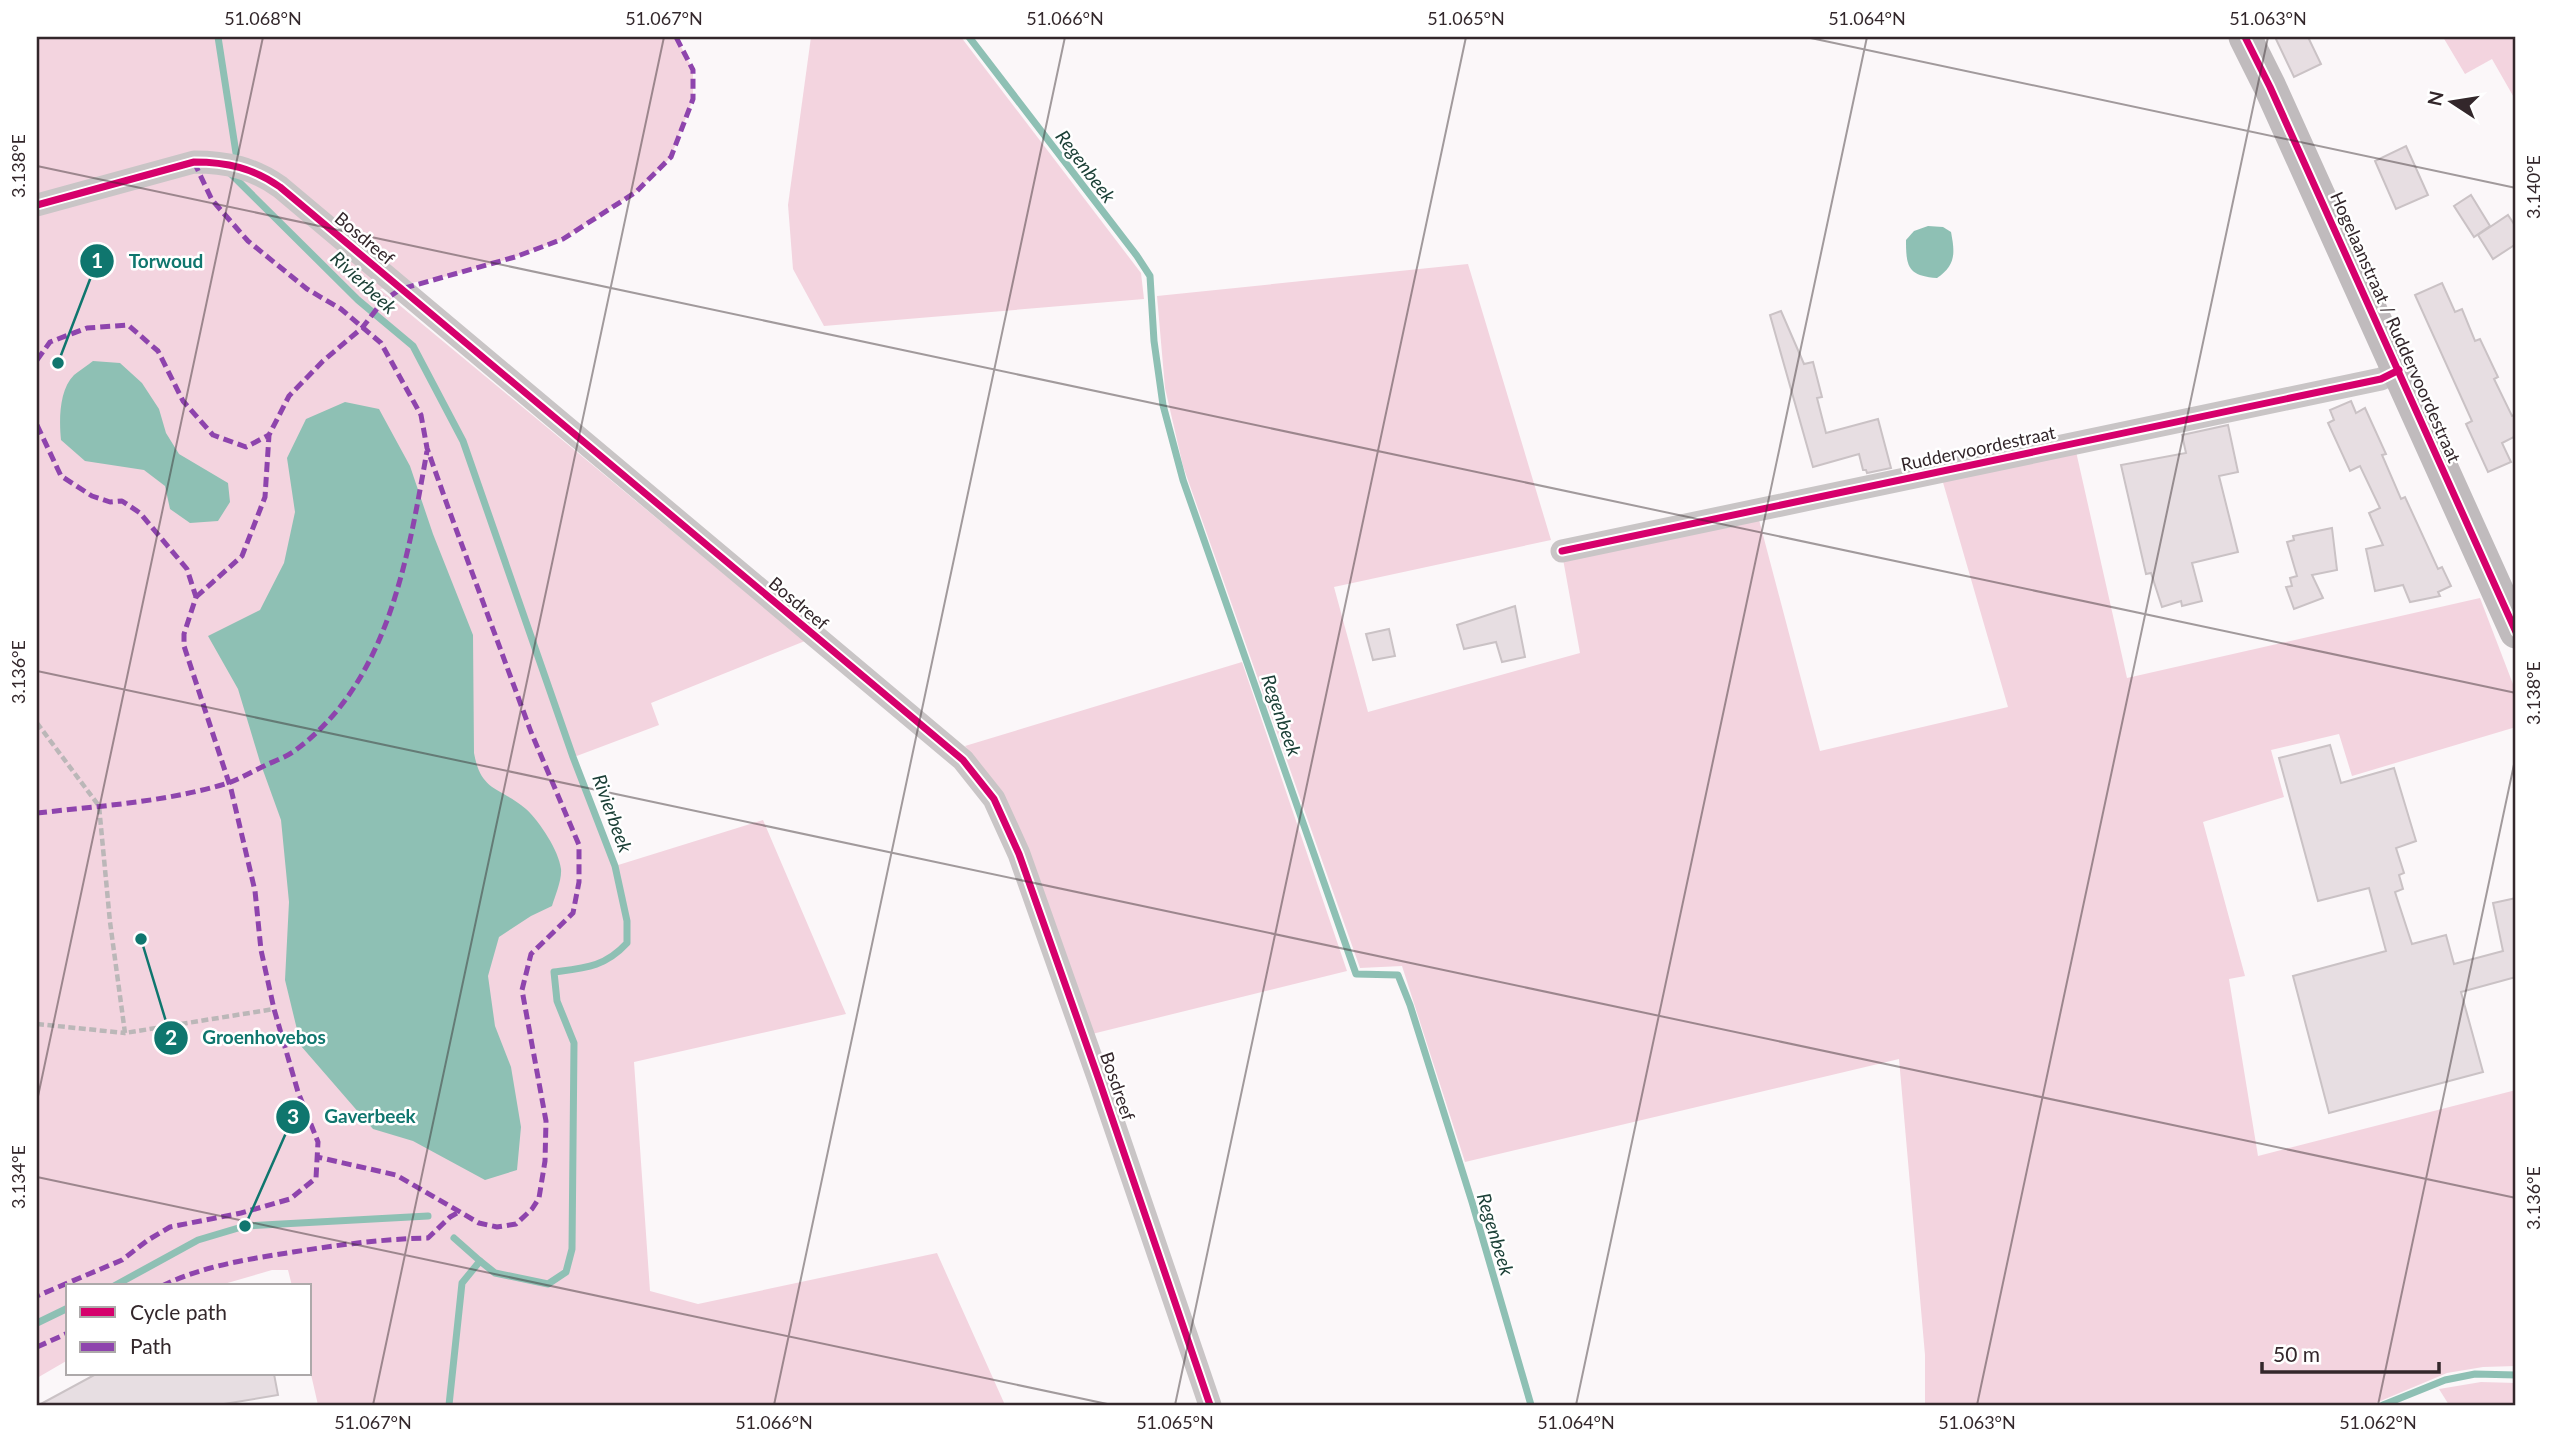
<svg xmlns="http://www.w3.org/2000/svg" width="2553" height="1442" font-family="Lato,sans-serif">
  <style>
    .green { fill: #f3d4df }
    .water { fill: #8ec0b4 }
    .lines { fill: none; stroke-linecap: round; stroke-linejoin: round }
    .stream { stroke: #8ec0b4; stroke-width: 7 }
    .building { fill: #e7dee2; stroke: #cac2c5; stroke-width: 2 }
    .path { stroke: #bbb7b8; stroke-width: 4.5; stroke-dasharray: 7 3.5; stroke-linecap: butt }
    .street { stroke: #c9c5c6; stroke-width: 23 }
    .secondary { stroke: #c0bbbd; stroke-width: 33 }
    .quiet { stroke: #8e44ad; stroke-width: 5; stroke-dasharray: 10 5; stroke-linecap: butt }
    .cycleway-casing { stroke: #fff; stroke-width: 11 }
    .cycleway { stroke: #d6006c; stroke-width: 7 }
    .ticks { fill: none; stroke: #33272b; stroke-width: 2; stroke-opacity: 0.45 }
    .labels { text-anchor: middle; dominant-baseline: central; stroke-width: 5; stroke-linejoin: round; paint-order: stroke }
    .street-label { font-size: 18px; fill: #33272b; stroke: #fff }
    .water-label { font-size: 19px; font-style: italic; fill: #1c4037; stroke: #fff }
    .leader { fill: none; stroke: #0f766e; stroke-width: 2.5 }
    .callout-dot { fill: #0f766e; stroke: #fff; stroke-width: 2.5 }
    .mark-label { font-size: 21px; text-anchor: middle; font-weight: bold; fill: #fff }
    .callout-label { font-size: 19px; text-anchor: middle; font-weight: bold; fill: #0f766e; stroke: #fff; stroke-width: 5; stroke-linejoin: round; paint-order: stroke }
    .neatline { fill: none; stroke: #33272b; stroke-width: 2.5 }
    .ticks-label { font-size: 18px; text-anchor: middle; fill: #33272b }
  </style>
  <rect width="100%" height="100%" fill="#fbf7f9"/>
  <g class="green">
    <path d="M37,37h639l17,33v29l-22,58 -35,35 -73,47 -48,18 -62,18 -73,14 425,352 -154,62 8,22 -85,32 41,109 148,-46 83,194 -212,48 16,229 48,13 239,-51 68,152h-687l-8,-35v-84h-18l-4,-16h-16l-55,16h-149v74l-31,18z"/>
    <path d="M811,37h150l180,236 3,26 -320,27 -31,-57 -5,-64z"/>
    <path d="M2443,37h73v64l-24,-42 -27,15z"/>
    <path d="M1468,264l83,276 -217,47 34,125 212,-59 -17,-94 195,-43 62,235 188,-44 -66,-228 133,-32 52,231 353,-80 36,94v35l-164,49 -13,-42 -68,16 13,47 -81,25 42,154 -16,3 29,177 258,-66v276l-33,1 -36,6 -76,32h-446v-50l-26,-296 -434,103 -63,-196 -42,2 -177,-502 -18,-78 -8,-92z"/>
    <path d="M1242,662l105,309 -255,63 -117,-276 -10,-12z"/>
    <path d="M2481,1382l35,1v22h-67l-10,-16z"/>
  </g>
  <g class="water">
    <path d="M1928,226l15,1 8,5c4,21 5,33 -14,46 -29,-2 -31,-11 -31,-38l8,-9z"/>
    <path d="M93,361l27,2 22,20 17,26 7,24 13,21 49,29 2,19 -12,19 -28,2 -20,-14 -5,-23 -21,-16 -59,-9 -24,-21c-2,-20 -2,-50 13,-65 6,-5 13,-9 19,-14z"/>
    <path d="M345,402l34,7 31,57 23,68 40,101 1,118c7,40 27,34 52,56 14,13 33,42 35,60 1,11 -6,27 -9,37l-21,10 -32,21 -11,39 7,50 16,41 10,60 -4,43 -32,10 -72,-39 -40,-12 -72,-83 -16,-66 4,-78 -8,-82 -21,-58 -22,-73 -30,-53 52,-26 24,-47 11,-51 -8,-54 19,-39z"/>
  </g>
  <g class="lines">
    <g class="stream">
      <path d="M218,37l18,116"/>
      <path d="M969,37l168,219 13,20 4,65 9,64 20,75 173,494 42,1 12,30 62,197 59,203"/>
      <path d="M231,174l127,126 55,46 50,95 110,316 42,109 12,55v22c-22,24 -42,25 -73,29l3,29 17,42 -2,206 -6,23 -18,12 -53,-11 -15,-12 -18,22 -13,122"/>
      <path d="M454,1238l26,23"/>
      <path d="M114,1286l84,-46 47,-14 183,-10"/>
      <path d="M37,1323l31,-15"/>
      <path d="M2383,1405l62,-25 30,-6 41,1"/>
    </g>
  </g>
  <g class="building">
    <path d="M2275,37h33l13,27 -27,13z"/>
    <path d="M2406,146l22,49 -32,14 -21,-48z"/>
    <path d="M2471,195l19,31 -16,11 -20,-31z"/>
    <path d="M2508,215l8,12v17l-23,15 -15,-24z"/>
    <path d="M2442,283l13,29 7,-3 13,32 5,-2 18,38 -4,2 18,37 4,-2v22l-14,7 9,19 -23,10 -22,-48 6,-3 -57,-126z"/>
    <path d="M1781,311l23,53 9,-2 9,35 -5,1 9,35 52,-14 13,49 -24,5 -1,-3h-3l-4,-16 -46,13 -43,-152z"/>
    <path d="M2351,401l5,12 9,-5 21,46 -4,1 19,44 4,-2 33,72 4,-2 9,19 -13,6 2,4 -30,6 -7,-17 -28,6 -9,-42 17,-4 -14,-32 11,-5 -20,-42 -10,5 -22,-48 6,-3 -4,-10z"/>
    <path d="M2228,425l10,47 -19,4 19,76 -46,11 10,38 -20,5 -1,-5 -19,6 -11,-34 -5,1 -25,-109 65,-12 -4,-18z"/>
    <path d="M2332,528l5,42 -25,5 11,23 -29,11 -8,-22 6,-1 -2,-8 7,-2 -10,-34 7,-2 -1,-4z"/>
    <path d="M1515,606l10,51 -23,5 -6,-20 -32,7 -7,-24z"/>
    <path d="M1389,629l6,27 -22,4 -7,-26z"/>
    <path d="M2330,745l11,38 53,-15 22,73 -20,7 8,25 -5,2 4,14 -8,3 17,52 34,-9 8,29 49,-13 -10,-48 23,-5v79l-55,15 22,80 -154,41 -36,-137 93,-25 -17,-63 -51,13 -39,-143z"/>
    <path d="M96,1374h178l4,21 -60,10h-179z"/>
  </g>
  <g class="lines">
    <g class="path">
      <path d="M37,723l62,83 11,116 15,111 149,-24"/>
      <path d="M37,1024l88,9"/>
    </g>
    <g class="street">
      <path d="M37,205l157,-43c33,0 59,6 86,25l683,573 31,39 25,55 80,226 111,325"/>
      <path d="M1562,551l819,-172 18,-9"/>
    </g>
    <path class="secondary" d="M2245,37l25,50 246,545"/>
    <g class="quiet">
      <path d="M194,162l18,38 36,41 59,48 34,20 40,34 40,72 6,33 22,62 82,222 48,113v37l-6,31 -42,41 -9,36 24,131 -1,40 -6,37 -7,11 -16,15 -19,3 -18,-4 -83,-48 -79,-18"/>
      <path d="M37,360l13,-18 37,-14 41,-3 30,26 25,50 30,34 33,12 23,-12"/>
      <path d="M37,425l24,51 31,20 18,6 12,-1 18,12 47,56 9,28 -12,37v12l47,143 24,102 6,59 13,59 24,83 20,50 -2,36 -26,21 -49,14 -71,14 -22,13 -26,20 -85,36"/>
      <path d="M196,597l46,-41 23,-59 4,-62 20,-39 34,-35 39,-33 21,-27 18,-12 114,-32 48,-18 73,-47 35,-35 22,-58v-29l-17,-33"/>
      <path d="M37,813c63,-7 127,-11 188,-29 13,-4 26,-12 39,-18 10,-5 23,-9 33,-17 92,-69 111,-192 130,-298"/>
      <path d="M162,1286c40,-20 87,-27 131,-34 45,-7 89,-13 135,-14l22,-21 9,-5"/>
      <path d="M37,1347l31,-14"/>
    </g>
    <defs>
      <g id="cycleway">
        <path d="M2245,37l25,50 246,545"/>
        <path d="M37,205l157,-43c33,0 59,6 86,25l683,573 31,39 25,55 80,226 111,325"/>
        <path d="M1562,551l819,-172 18,-9"/>
      </g>
    </defs>
    <use href="#cycleway" class="cycleway-casing"/>
    <use href="#cycleway" class="cycleway"/>
  </g>
  <path class="ticks" d="M1806,37l710,151M37,166l2479,527M37,671l2479,527M37,1101l226,-1064M37,1177l1075,228M373,1405l291,-1368M774,1405l291,-1368M1175,1405l291,-1368M1576,1405l291,-1368M1977,1405l291,-1368M2378,1405l138,-650"/>
  <g class="labels">
    <g class="street-label">
      <text transform="translate(365 238) rotate(40)">Bosdreef</text>
      <text transform="translate(2396 327) rotate(66)">Hogelaanstraat / Ruddervoordestraat</text>
      <text transform="translate(1978 448) rotate(-12)">Ruddervoordestraat</text>
      <text transform="translate(799 603) rotate(40)">Bosdreef</text>
      <text transform="translate(1118 1086) rotate(71)">Bosdreef</text>
    </g>
    <g class="water-label">
      <text transform="translate(1086 166) rotate(53)">Regenbeek</text>
      <text transform="translate(364 282) rotate(43)">Rivierbeek</text>
      <text transform="translate(1282 715) rotate(71)">Regenbeek</text>
      <text transform="translate(613 813) rotate(70)">Rivierbeek</text>
      <text transform="translate(1496 1234) rotate(73)">Regenbeek</text>
    </g>
  </g>
  <path class="leader" d="M58 363L97 261M141 939L171 1038M245 1226L293 1117"/>
  <g class="callout-dot">
    <circle cx="58" cy="363" r="7"/>
    <circle cx="141" cy="939" r="7"/>
    <circle cx="245" cy="1226" r="7"/>
    <circle cx="97" cy="261" r="18"/>
    <circle cx="171" cy="1038" r="18"/>
    <circle cx="293" cy="1117" r="18"/>
  </g>
  <g class="mark-label">
    <text x="97" y="268">1</text>
    <text x="171" y="1045">2</text>
    <text x="293" y="1124">3</text>
  </g>
  <g class="callout-label">
    <text x="166" y="268">Torwoud</text>
    <text x="264" y="1044">Groenhovebos</text>
    <text x="370" y="1123">Gaverbeek</text>
  </g>
  <rect width="2553" height="1442" fill="none" stroke="#ffffff" stroke-width="77"/>
  <rect x="66" y="1284" width="245" height="91" fill="#ffffff" stroke="#ada9aa" stroke-width="2"/>
  <rect x="80" y="1307" width="35" height="10" fill="#d6006c" stroke="#ada9aa" stroke-width="2"/>
  <text x="130" y="1320" font-size="21" fill="#33272b">Cycle path</text>
  <rect x="80" y="1342" width="35" height="10" fill="#8e44ad" stroke="#ada9aa" stroke-width="2"/>
  <text x="130" y="1354" font-size="21" fill="#33272b">Path</text>
  <g transform="translate(2452 102) rotate(282)" stroke="#ffffff" stroke-width="5" paint-order="stroke">
  <path d="M0-5L12 26L0 18L-12 26Z" fill="#33272b"/>
  <text y="-10" font-size="19" font-weight="bold" text-anchor="middle" fill="#33272b">N</text>
  </g>
  <path d="M2262 1362v10h177v-10" fill="none" stroke="#33272b" stroke-width="3.5"/>
  <text x="2273" y="1362" font-size="21" fill="#33272b" stroke="#ffffff" stroke-width="5" paint-order="stroke">50 m</text>
  <rect x="38" y="38" width="2476" height="1366" class="neatline"/>
  <g class="ticks-label">
    <text x="263" y="25">51.068°N</text>
    <text x="664" y="25">51.067°N</text>
    <text x="1065" y="25">51.066°N</text>
    <text x="1466" y="25">51.065°N</text>
    <text x="1867" y="25">51.064°N</text>
    <text x="2268" y="25">51.063°N</text>
    <text transform="translate(19 166) rotate(-90)" y="6">3.138°E</text>
    <text transform="translate(2534 187) rotate(-90)" y="6">3.140°E</text>
    <text transform="translate(19 672) rotate(-90)" y="6">3.136°E</text>
    <text transform="translate(2534 693) rotate(-90)" y="6">3.138°E</text>
    <text transform="translate(19 1177) rotate(-90)" y="6">3.134°E</text>
    <text transform="translate(2534 1198) rotate(-90)" y="6">3.136°E</text>
    <text x="373" y="1429">51.067°N</text>
    <text x="774" y="1429">51.066°N</text>
    <text x="1175" y="1429">51.065°N</text>
    <text x="1576" y="1429">51.064°N</text>
    <text x="1977" y="1429">51.063°N</text>
    <text x="2378" y="1429">51.062°N</text>
  </g>
</svg>
